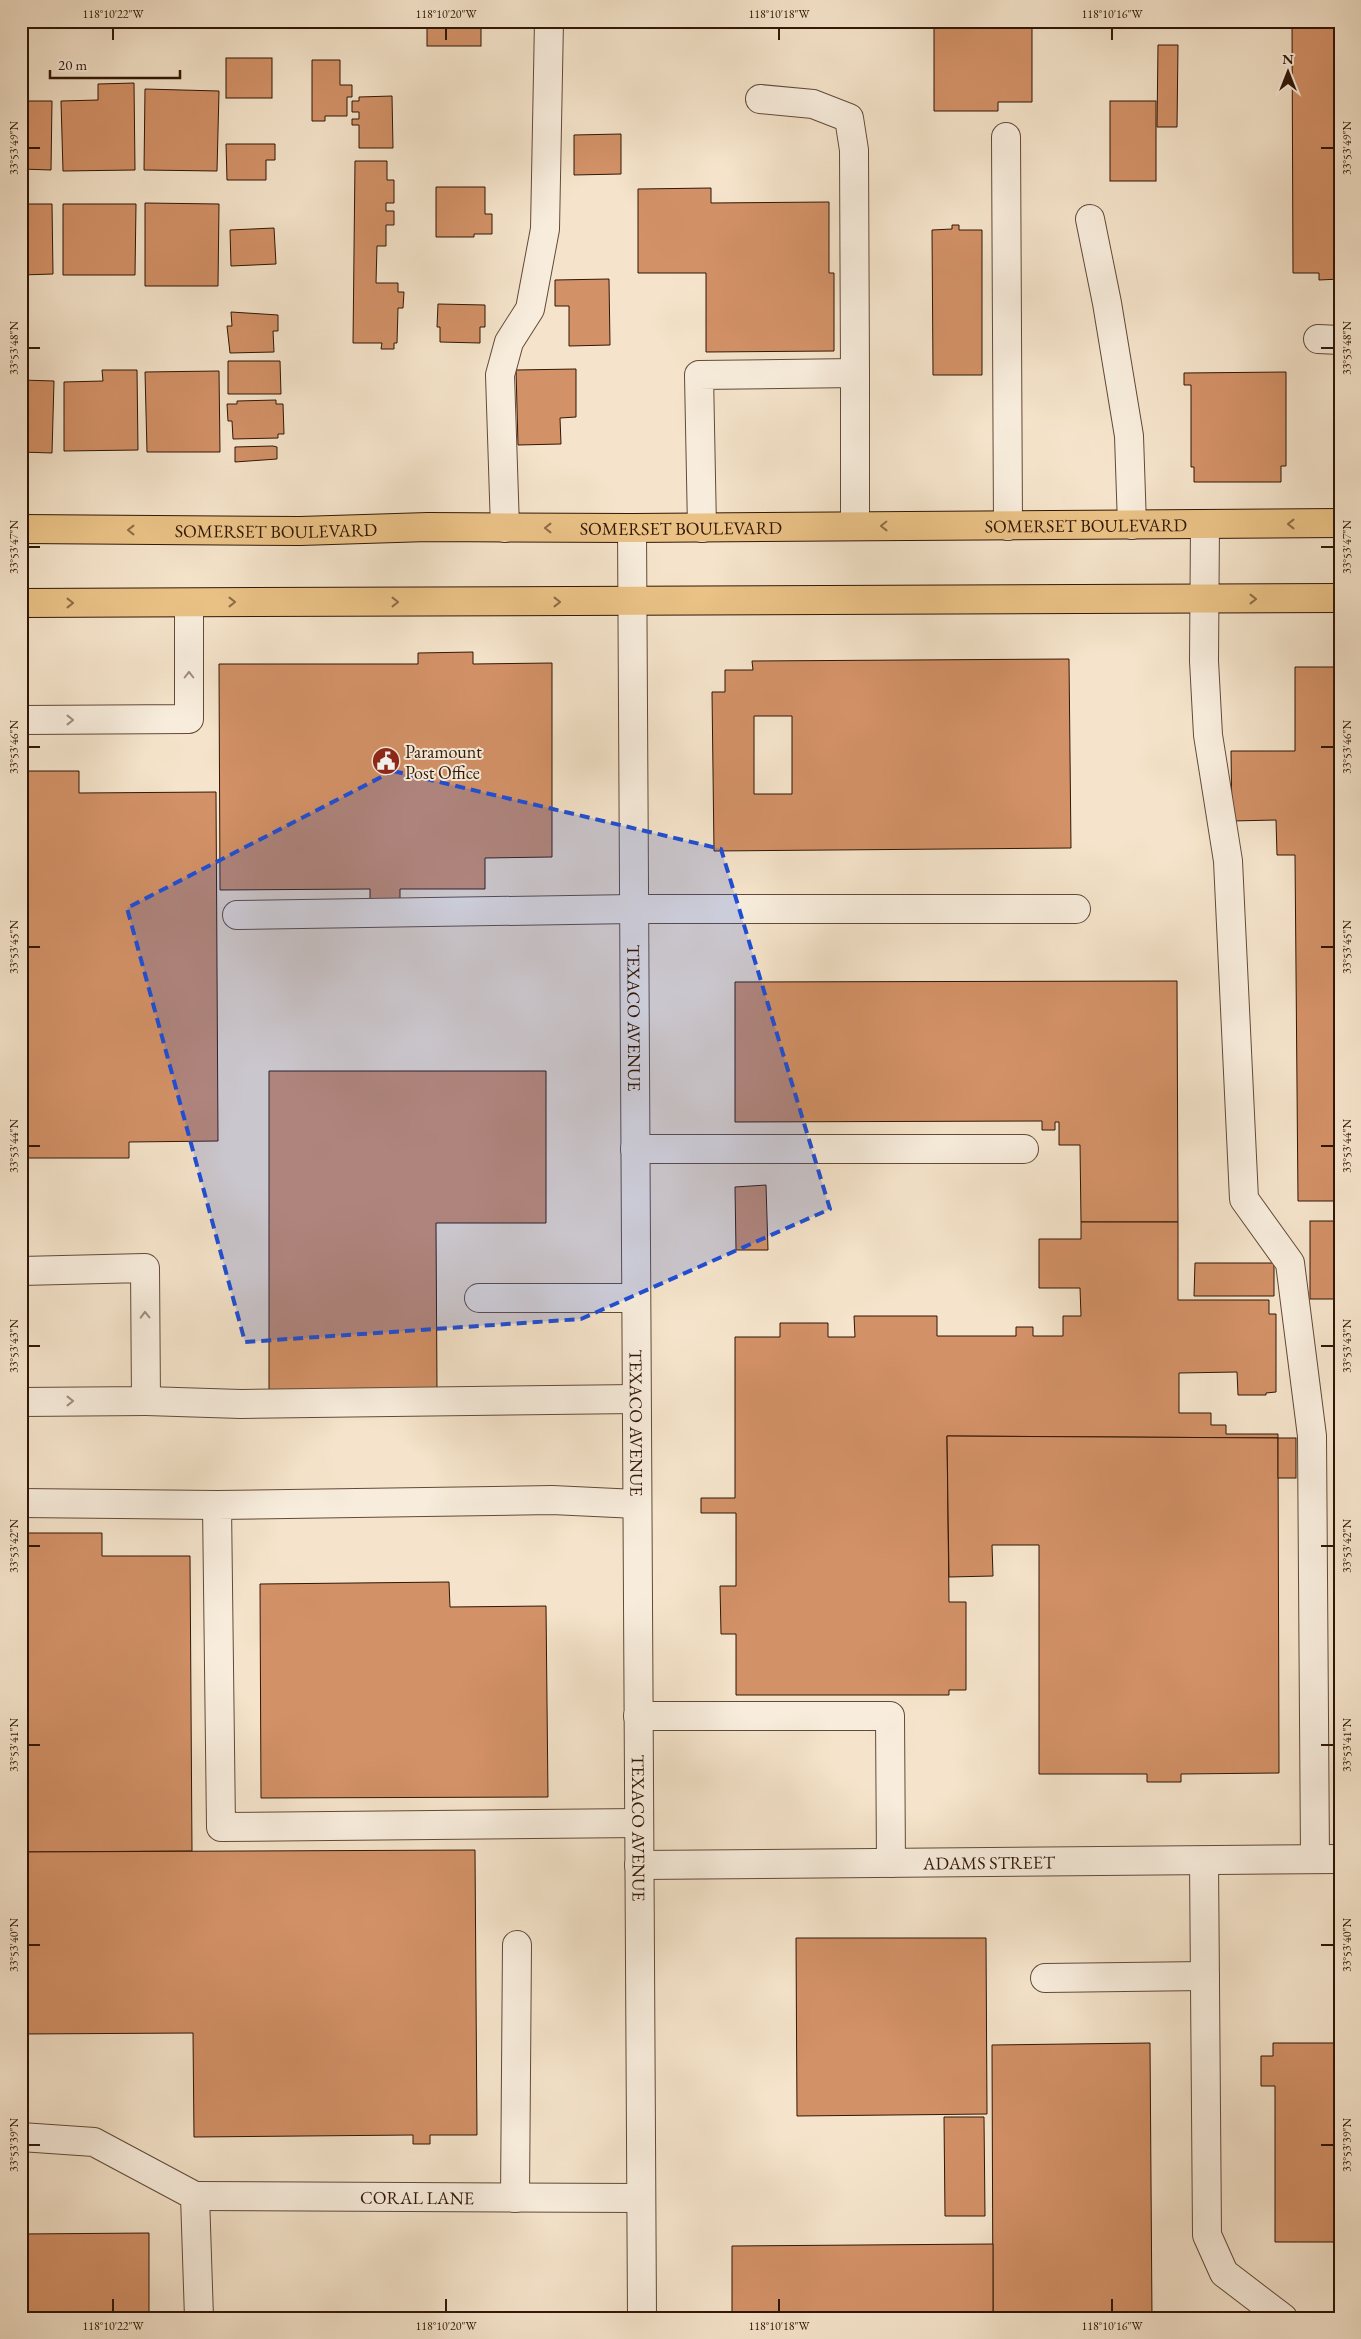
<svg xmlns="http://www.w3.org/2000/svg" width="1361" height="2339" font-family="'EB Garamond',serif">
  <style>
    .building { fill: #d39167; stroke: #311707; fill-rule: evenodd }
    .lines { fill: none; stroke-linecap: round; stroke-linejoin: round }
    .minor-casing { stroke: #624a38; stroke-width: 30 }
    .major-casing { stroke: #311707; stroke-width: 30 }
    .minor { stroke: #f8eddd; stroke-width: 28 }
    .major { stroke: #eac286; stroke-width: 28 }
    .oneway { stroke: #8e6c46 }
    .oneway2 { stroke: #9e8d7d }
    .marked { fill: #1d4ed8; fill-opacity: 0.2; stroke: #1d4ed8; stroke-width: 4; stroke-dasharray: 10 6; stroke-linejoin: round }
    .ticks { fill: none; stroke: #311707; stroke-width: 2 }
    .labels { text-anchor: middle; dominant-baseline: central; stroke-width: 4; stroke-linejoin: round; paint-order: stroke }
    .street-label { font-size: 18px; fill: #311707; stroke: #f8eddd }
    .poi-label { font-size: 18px; fill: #311707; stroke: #f8eddd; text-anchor: start }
    .neatline { fill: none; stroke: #311707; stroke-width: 2 }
    .ticks-label { font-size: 12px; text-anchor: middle; fill: #311707 }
  </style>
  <rect width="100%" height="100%" fill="#f5e4cb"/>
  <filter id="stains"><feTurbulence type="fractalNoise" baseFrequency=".004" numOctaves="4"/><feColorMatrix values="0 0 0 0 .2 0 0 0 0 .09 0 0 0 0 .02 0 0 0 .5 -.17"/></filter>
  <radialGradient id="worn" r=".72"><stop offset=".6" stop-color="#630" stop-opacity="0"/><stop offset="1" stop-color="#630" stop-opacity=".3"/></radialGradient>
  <g class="building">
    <rect x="427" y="21" width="54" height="25"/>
    <path d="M934,21h98v81h-34v9h-64z"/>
    <path d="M1292,21h48v258l-21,1v-7h-26z"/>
    <path d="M1158,45h20l-1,82h-20z"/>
    <rect x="226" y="58" width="46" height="40"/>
    <path d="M312,60h28v25h12v12h-5v19h-22v5h-13z"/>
    <path d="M134,83l1,87 -72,1 -2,-70 37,-1v-16z"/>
    <path d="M145,89l74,2 -2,80 -73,-1z"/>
    <path d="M392,96l1,52h-34v-23h-7v-6h7v-7h-7v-11h7v-4z"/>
    <path d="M21,101h31l-1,69 -30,-1z"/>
    <rect x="1110" y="101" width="46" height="80"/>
    <path d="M621,134v40l-47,1v-40z"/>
    <path d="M226,144h49v16h-9v20h-39z"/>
    <path d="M355,161h32v19h7v23h-8v8h8v14h-8v21h-9l-1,37h22v9h6l-1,16h-5l-1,35h-3v6h-13l1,-6h-29z"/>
    <path d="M436,187h49v27h7v20h-18v3h-38z"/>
    <path d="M711,188v15l118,-1v71h5v78l-128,1v-79h-68v-84z"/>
    <path d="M145,203l74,1 -1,82h-73z"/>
    <path d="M21,204h31l1,70 -32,1z"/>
    <path d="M63,204h73l-1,71h-72z"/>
    <path d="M952,225h7v5h23v145h-49l-1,-145 20,-1z"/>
    <path d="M274,228l2,36 -45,2 -1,-36z"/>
    <path d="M609,279l1,66 -41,1v-40h-14v-26z"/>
    <path d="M438,304l47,1v22h-5v16l-40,-1v-15h-3z"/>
    <path d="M231,312l47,3v16h-5l1,21 -44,1 -3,-27h5z"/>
    <path d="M228,361h52l1,33h-53z"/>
    <path d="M576,369v48l-16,1 1,26 -43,1 -2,-75z"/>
    <path d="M102,370h35l1,80 -74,1v-69l39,-1z"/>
    <path d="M219,371l1,81h-73l-2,-80z"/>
    <path d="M1286,372v94h-5v16h-87v-15h-3v-82h-7v-12z"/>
    <path d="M21,380l33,1 -2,72 -31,-1z"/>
    <path d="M276,400v4h7l1,30h-6v4l-45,1 -1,-18h-4l-1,-17h10v-3z"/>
    <path d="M273,446l4,1v12l-42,3v-15z"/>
    <path d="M473,652v12l79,-1v194l-67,1v31h-85v22h-30v-22l-150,1 -1,-226h199v-11z"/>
    <path d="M1069,659l2,189 -357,3 -2,-159h13v-22h28l-1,-9zM754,716h38v78h-38z"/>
    <path d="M1295,667h45v534h-42l-3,-346h-18l-1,-35 -44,1 -1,-70h64z"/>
    <path d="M21,771h58v22l137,-1 2,349 -89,1v16h-108z"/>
    <path d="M1177,981l1,241h-97l-1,-77h-21v-23h-4v8h-13v-9l-307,1v-140z"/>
    <path d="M269,1071h277v152h-110l1,169h-168z"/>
    <path d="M766,1185l2,65h-32l-1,-63z"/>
    <rect x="1310" y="1221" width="30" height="78"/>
    <path d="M1081,1222h97v78h91v14h7v78l-10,1v2h-28l-1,-23 -58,1v40h32v12h15v9h52v4l-331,-2 2,166h17v88h-17v5h-213v-61h-15l-1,-48h16v-73h-35v-15h34v-161h45v-14h48v14h27l-1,-21h83v20h79v-9h17v9h30v-20h18l-1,-28h-41v-49h42z"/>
    <path d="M1195,1263h79v33h-80z"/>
    <path d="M947,1436l331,2 1,335 -98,1v8h-34v-8h-108v-229h-47l1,31 -44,1z"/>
    <rect x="1278" y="1438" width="18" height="40"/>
    <path d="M21,1533h81v23h88l2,295 -171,1z"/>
    <path d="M449,1582l1,25 96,-1 2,191 -287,1 -1,-214z"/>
    <path d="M475,1850l2,285h-47v9h-17v-9l-219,2 -1,-104 -172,1v-182z"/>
    <path d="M796,1938h190l1,176 -190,2z"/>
    <path d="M1150,2043l2,275h-159l-1,-273z"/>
    <path d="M1273,2043h67v199h-65v-156h-14v-30h12z"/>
    <path d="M944,2117h40l1,99h-40z"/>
    <path d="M149,2233v85h-128v-84z"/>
    <path d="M993,2244v74h-261v-72z"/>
  </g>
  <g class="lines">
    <defs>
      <g id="minor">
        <path d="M760,99l53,5 36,14 5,32 1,223"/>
        <path d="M1006,137l2,389"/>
        <path d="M1090,219l17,84 22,133 3,89"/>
        <path d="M1318,339l22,1"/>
        <path d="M1205,524l-1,137 4,74 20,126 16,338 46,64 22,173 3,423"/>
        <path d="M505,528l-5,-153 9,-33 21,-33 15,-80 4,-208"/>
        <path id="s1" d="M632,528l10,1790"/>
        <path d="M702,528l-3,-153 156,-2v153"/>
        <path d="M21,720l168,-1v-116"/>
        <path d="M237,915l396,-6h443"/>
        <path d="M635,1149h389"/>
        <path d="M21,1271l124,-3 1,133 -125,1"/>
        <path d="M479,1298h157"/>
        <path d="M146,1401l95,3 395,-5"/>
        <path d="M21,1503l196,2"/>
        <path d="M637,1504l-85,-4 -335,5 4,322 418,-4"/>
        <path d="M638,1716h252l1,147"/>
        <path d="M1204,1861l3,374 17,38 59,45"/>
        <path id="s2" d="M639,1865l701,-6"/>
        <path d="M1045,1978l160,-2"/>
        <path d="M21,2137l73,5 101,54 4,122"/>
        <path id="s3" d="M195,2196l446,2"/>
        <path d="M515,2198l2,-253"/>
      </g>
      <g id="major">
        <path id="s4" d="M21,529l279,2 128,-4 204,1 708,-5"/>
        <path d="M21,603l1319,-5"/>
      </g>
    </defs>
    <use href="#minor" class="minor-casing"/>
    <use href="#major" class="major-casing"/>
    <use href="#minor" class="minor"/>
    <use href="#major" class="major"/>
  </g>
  <defs><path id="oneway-chevron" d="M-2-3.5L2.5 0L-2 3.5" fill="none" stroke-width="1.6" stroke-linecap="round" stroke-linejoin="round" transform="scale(1.25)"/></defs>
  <g class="oneway">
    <use href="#oneway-chevron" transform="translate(1291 524) rotate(180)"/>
    <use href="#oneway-chevron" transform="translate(884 526) rotate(179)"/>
    <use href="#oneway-chevron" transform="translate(548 528) rotate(-180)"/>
    <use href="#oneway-chevron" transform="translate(131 530) rotate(-180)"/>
    <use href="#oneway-chevron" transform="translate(1253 599)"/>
    <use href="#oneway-chevron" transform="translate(232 602)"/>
    <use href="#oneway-chevron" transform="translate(395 602)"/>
    <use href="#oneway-chevron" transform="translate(557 602)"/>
    <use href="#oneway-chevron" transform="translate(70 603)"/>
  </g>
  <g class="oneway2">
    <use href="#oneway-chevron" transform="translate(189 675) rotate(-90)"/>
    <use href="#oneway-chevron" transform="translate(70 720)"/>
    <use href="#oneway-chevron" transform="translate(145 1315) rotate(-91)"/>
    <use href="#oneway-chevron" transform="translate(70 1401)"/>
  </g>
  <path class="marked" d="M393,771l328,78 109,360 -249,110 -336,23 -118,-434z"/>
  <path class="ticks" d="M113,28v12M446,28v12M779,28v12M1112,28v12M28,148h12M1321,148h13M28,348h12M1321,348h13M28,547h12M1321,547h13M28,747h12M1321,747h13M28,947h12M1321,947h13M28,1146h12M1321,1146h13M28,1346h12M1321,1346h13M28,1546h12M1321,1546h13M28,1745h12M1321,1745h13M28,1945h12M1321,1945h13M28,2145h12M1321,2145h13M113,2299v13M446,2299v13M779,2299v13M1112,2299v13"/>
  <defs>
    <symbol id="civic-disc" viewBox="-11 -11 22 22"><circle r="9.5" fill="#8f2418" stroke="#f8eddd"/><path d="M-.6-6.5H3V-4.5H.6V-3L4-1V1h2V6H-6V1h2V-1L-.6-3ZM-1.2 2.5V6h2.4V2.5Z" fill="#fff"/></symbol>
  </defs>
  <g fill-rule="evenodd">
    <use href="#civic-disc" x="370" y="745" width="32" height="32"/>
  </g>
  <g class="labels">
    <g class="street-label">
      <text stroke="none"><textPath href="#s4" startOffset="1065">SOMERSET BOULEVARD</textPath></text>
      <text stroke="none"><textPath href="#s4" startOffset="660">SOMERSET BOULEVARD</textPath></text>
      <text stroke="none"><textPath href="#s4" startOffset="255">SOMERSET BOULEVARD</textPath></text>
      <text stroke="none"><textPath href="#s1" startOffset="490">TEXACO AVENUE</textPath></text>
      <text stroke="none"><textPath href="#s1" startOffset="895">TEXACO AVENUE</textPath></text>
      <text stroke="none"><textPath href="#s1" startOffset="1300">TEXACO AVENUE</textPath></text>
      <text stroke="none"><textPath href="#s2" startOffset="350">ADAMS STREET</textPath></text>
      <text stroke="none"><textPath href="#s3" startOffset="222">CORAL LANE</textPath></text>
    </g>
    <g class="poi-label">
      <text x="405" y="751">Paramount<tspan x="405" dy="21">Post Office</tspan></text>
    </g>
  </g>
  <rect width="1361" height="2339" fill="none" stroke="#f5e4cb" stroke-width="55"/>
  <g transform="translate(1288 72)" stroke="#f8eddd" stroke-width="4" paint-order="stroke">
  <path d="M0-4L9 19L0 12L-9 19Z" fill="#311707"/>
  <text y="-8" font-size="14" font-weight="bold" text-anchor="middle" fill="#311707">N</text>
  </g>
  <path d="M50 70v8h130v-8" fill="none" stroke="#311707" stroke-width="2.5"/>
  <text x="58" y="70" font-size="15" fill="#311707" stroke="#f8eddd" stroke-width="4" paint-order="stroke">20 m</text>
  <rect x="28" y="28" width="1306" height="2284" class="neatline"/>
  <g class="ticks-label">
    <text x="113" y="18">118°10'22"W</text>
    <text x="446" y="18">118°10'20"W</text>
    <text x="779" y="18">118°10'18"W</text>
    <text x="1112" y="18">118°10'16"W</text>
    <text transform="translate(14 148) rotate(-90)" y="4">33°53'49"N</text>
    <text transform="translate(1347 148) rotate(-90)" y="4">33°53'49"N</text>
    <text transform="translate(14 348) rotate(-90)" y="4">33°53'48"N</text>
    <text transform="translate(1347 348) rotate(-90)" y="4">33°53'48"N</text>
    <text transform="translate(14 547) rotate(-90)" y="4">33°53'47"N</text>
    <text transform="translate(1347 547) rotate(-90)" y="4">33°53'47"N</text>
    <text transform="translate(14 747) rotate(-90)" y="4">33°53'46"N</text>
    <text transform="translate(1347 747) rotate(-90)" y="4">33°53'46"N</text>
    <text transform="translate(14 947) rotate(-90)" y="4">33°53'45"N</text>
    <text transform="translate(1347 947) rotate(-90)" y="4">33°53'45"N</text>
    <text transform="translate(14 1146) rotate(-90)" y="4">33°53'44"N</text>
    <text transform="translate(1347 1146) rotate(-90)" y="4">33°53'44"N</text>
    <text transform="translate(14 1346) rotate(-90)" y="4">33°53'43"N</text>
    <text transform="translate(1347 1346) rotate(-90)" y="4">33°53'43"N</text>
    <text transform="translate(14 1546) rotate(-90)" y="4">33°53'42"N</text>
    <text transform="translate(1347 1546) rotate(-90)" y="4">33°53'42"N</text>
    <text transform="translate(14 1745) rotate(-90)" y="4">33°53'41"N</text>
    <text transform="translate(1347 1745) rotate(-90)" y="4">33°53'41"N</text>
    <text transform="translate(14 1945) rotate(-90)" y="4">33°53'40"N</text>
    <text transform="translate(1347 1945) rotate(-90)" y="4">33°53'40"N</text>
    <text transform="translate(14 2145) rotate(-90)" y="4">33°53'39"N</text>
    <text transform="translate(1347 2145) rotate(-90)" y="4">33°53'39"N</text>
    <text x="113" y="2330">118°10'22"W</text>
    <text x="446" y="2330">118°10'20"W</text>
    <text x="779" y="2330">118°10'18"W</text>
    <text x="1112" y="2330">118°10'16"W</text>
  </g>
  <rect width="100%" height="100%" filter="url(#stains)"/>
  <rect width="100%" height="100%" fill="url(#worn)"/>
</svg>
